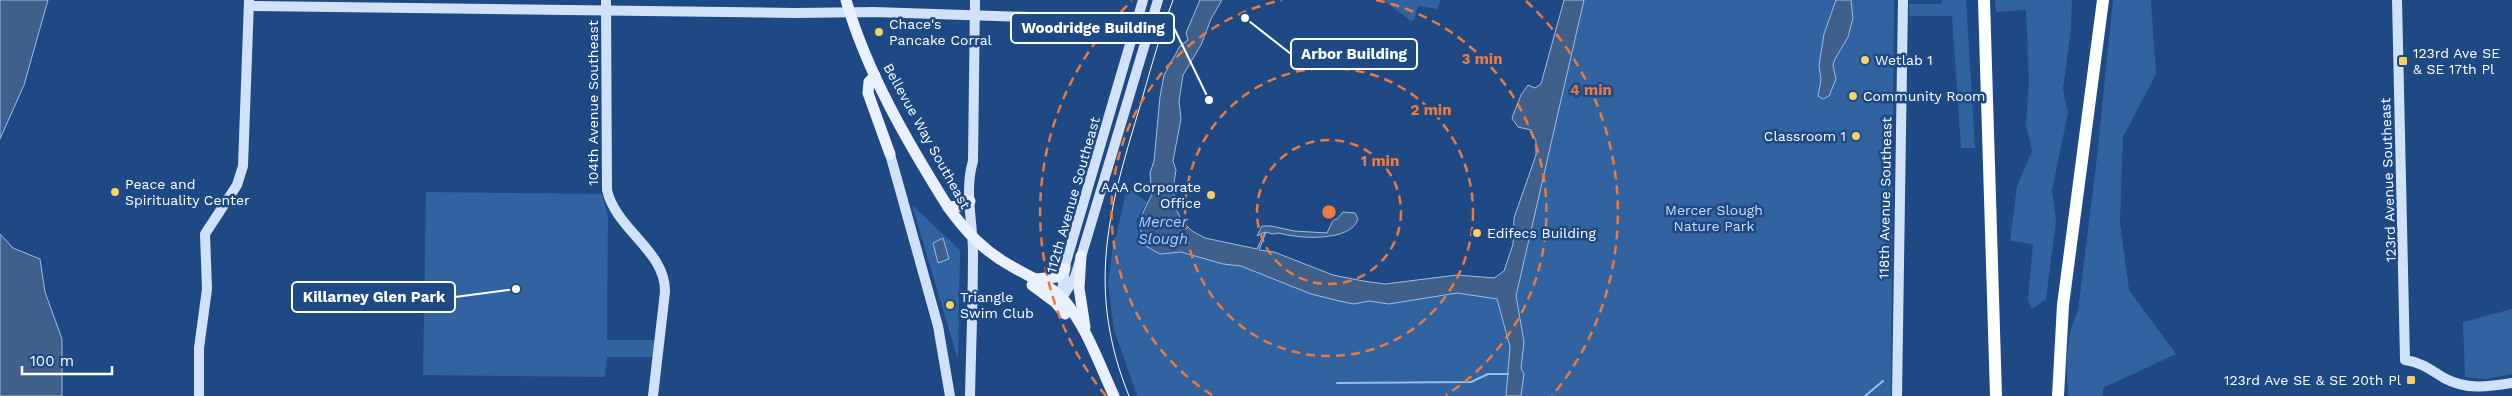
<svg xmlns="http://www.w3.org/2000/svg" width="2512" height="396" font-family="'Work Sans',sans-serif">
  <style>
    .green { fill: #3263a1 }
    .water { fill: #40608b; stroke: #99beeb }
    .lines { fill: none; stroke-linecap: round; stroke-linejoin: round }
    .stream { stroke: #99beeb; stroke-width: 2 }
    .secondary { stroke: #d1e1f7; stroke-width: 10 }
    .primary { stroke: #e9f1fe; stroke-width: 11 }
    .highway { stroke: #fff; stroke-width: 12 }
    .tram { stroke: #fff; stroke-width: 1 }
    .ring { fill: none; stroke: #ed7a3d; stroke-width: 2.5; stroke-dasharray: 9 6 }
    .poi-dot { fill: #f8d065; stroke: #1e4984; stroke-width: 2 }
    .labels { text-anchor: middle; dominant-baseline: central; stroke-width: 5; stroke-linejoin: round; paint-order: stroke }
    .poi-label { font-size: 14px; fill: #fff; stroke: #1e4984; text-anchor: start }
    .street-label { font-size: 14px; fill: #fff; stroke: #1e4984 }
    .park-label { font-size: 14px; fill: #cadef7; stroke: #1e4984 }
    .water-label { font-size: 15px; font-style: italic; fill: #b1cdf1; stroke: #1e4984 }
    .centre { fill: #ed7a3d; stroke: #1e4984; stroke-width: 2.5 }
    .ring-label { font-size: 15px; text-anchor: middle; font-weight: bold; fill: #ed7a3d; stroke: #1e4984; stroke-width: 5; stroke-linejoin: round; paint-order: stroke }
    .leader { fill: none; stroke: #fff; stroke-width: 2 }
    .callout-dot { fill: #fff; stroke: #1e4984; stroke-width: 2 }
    .callout { fill: #1e4984; stroke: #fff; stroke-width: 2 }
    .callout-label { font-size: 15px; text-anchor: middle; font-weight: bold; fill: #fff }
  </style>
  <rect width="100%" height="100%" fill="#1e4984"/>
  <g class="green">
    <path d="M1383,0h58l-4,9 -19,-3 -4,14 -3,1z"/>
    <path d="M1581,0h313l-3,396h-754l-23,-67 -6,-46 6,-46h2l11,-50 20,15 -11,19 4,18 50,5 185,50 143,-5z"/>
    <path d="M1943,0h23l9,148h-14l-9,-132h-43v-12h32z"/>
    <path d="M1995,0h77l-1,28 -8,62 5,23 -16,77 4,31 -10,78 -14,10 -4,-9 5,-56 -23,-3 7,-55 15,-35 -6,-27 3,-44 -3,-70 -30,2z"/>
    <path d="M2113,0h38l5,74 -33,63 -3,86 9,67 47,64 -73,34v8h-35c-2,-27 -3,-60 10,-85l19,-154z"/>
    <path d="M426,192l176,2 6,22 -1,124h49l-2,17h-47l-2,20 -182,-2z"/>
    <path d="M912,205l48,45 -2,110z"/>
    <path d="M2512,309v65l-26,5 -21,-2 -2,-55z"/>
  </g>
  <g class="water">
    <path d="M0,0h48l-24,85 -24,54z"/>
    <path d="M1200,0h22l-11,19 -10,26 -18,30 -4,26 2,18 -8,42 3,9 -3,19 4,22 5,10 10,10 13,7 52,11 8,-17 -8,4 5,-10h9l23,5 33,2 6,-13 4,-1 6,-7 12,1 3,6c-7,23 -59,20 -79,14l-7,1 -6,-2 -7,18 15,2 59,23 30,6 22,3 72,-9 37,3 10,-7 9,-27 1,-26 22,-63v-14l-5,-11 -13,-3 -6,-9 9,-23 7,-10 7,3 6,-4 23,-84h20l-68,296 8,46 -3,26 3,6 -3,22h-15l4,-49 -13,-48 -40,-6 -68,11 -20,-3 -15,3 -15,-3 -28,-7 -70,-28 -18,-2 -42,-12 -21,2 -14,-8 -8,-23 14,-29 -2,-21 4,-12 6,-64 4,-22 16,-29 8,-6 -2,-7z"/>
    <path d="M1836,0h15l2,18 -5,19 -13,22 -2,6 3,14 -7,17 -6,3 -5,-3 3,-16 -2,-15 5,-31z"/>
    <path d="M0,234l13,14 27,11 5,33 17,47v57h-62z"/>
    <path d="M943,238l6,21 -11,4 -5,-20z"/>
  </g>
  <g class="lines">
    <g class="stream">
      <path d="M1337,383l134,-1 17,-8h20"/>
      <path d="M1865,396l18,-15"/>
    </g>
    <g class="secondary">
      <path d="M606,0l1,190c9,40 59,61 58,102l-12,104"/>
      <path d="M2397,0l8,360c16,2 26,10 39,18 22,12 44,9 68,5"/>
      <path d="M250,6l545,7 79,-1 186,6"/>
      <path d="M890,154l48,172 12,70"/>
      <path d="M1061,297l5,-35 77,-262"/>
      <path d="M1058,304l17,-27 83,-277"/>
      <path d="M199,396v-48l8,-59 -2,-55 32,-49 6,-19 6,-165"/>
      <path d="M970,396c1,-47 3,-95 3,-143 0,-30 -9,-62 0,-92l2,-161"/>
      <path d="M1897,396l6,-396"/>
    </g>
    <g class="primary">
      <path d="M846,0c21,73 62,143 102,207 18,25 36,44 63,59 17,10 38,18 52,33 23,26 36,65 51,97"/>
      <path d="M875,76l-6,6 -1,11 22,61"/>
      <path d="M948,207l15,-1 7,-5"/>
      <path d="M1081,256l-2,32 6,39"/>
      <path d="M1036,279l21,-2 8,-9"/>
      <path d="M1032,285l23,17 10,12"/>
    </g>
    <g class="highway">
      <path d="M1984,0l12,396"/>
      <path d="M2058,396l5,-91 40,-305"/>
    </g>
    <path class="tram" d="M1129,396c-42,-104 -22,-181 9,-283 11,-38 21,-76 35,-113"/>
  </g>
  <g class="ring">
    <circle cx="1329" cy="212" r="72"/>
    <circle cx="1329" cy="212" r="144"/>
    <path d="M1212 395A217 217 0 0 1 1282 0M1376 0A217 217 0 0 1 1446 395"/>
    <path d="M1106 396A289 289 0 0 1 1132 1M1526 1A289 289 0 0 1 1552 396"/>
  </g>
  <g class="poi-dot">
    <circle cx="879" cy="32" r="5"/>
    <circle cx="1865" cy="60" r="5"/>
    <rect x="2398" y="56" width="10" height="10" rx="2.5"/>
    <circle cx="1853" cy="96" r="5"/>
    <circle cx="1856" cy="136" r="5"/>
    <circle cx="115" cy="192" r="5"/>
    <circle cx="1211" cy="195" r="5"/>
    <circle cx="1477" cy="233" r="5"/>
    <circle cx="950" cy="305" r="5"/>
    <rect x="2406" y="375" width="10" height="10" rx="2.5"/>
  </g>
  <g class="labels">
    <g class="poi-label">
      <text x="889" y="24">Chace's<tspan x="889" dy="16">Pancake Corral</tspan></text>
      <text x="2413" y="53">123rd Ave SE<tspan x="2413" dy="16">&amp; SE 17th Pl</tspan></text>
      <text x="1875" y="60">Wetlab 1</text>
      <text x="1863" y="96">Community Room</text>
      <text x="1846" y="136" text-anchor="end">Classroom 1</text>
      <text x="125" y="184">Peace and<tspan x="125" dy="16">Spirituality Center</tspan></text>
      <text x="1201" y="187" text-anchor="end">AAA Corporate<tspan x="1201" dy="16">Office</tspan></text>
      <text x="1487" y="233">Edifecs Building</text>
      <text x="960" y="297">Triangle<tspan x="960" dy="16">Swim Club</tspan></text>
      <text x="2401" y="380" text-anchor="end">123rd Ave SE &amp; SE 20th Pl</text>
    </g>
    <g class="street-label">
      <text transform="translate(593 103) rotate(-90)">104th Avenue Southeast</text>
      <text transform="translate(927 136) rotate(61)">Bellevue Way Southeast</text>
      <text transform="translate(2388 180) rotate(-92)">123rd Avenue Southeast</text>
      <text transform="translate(1073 195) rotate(-74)">112th Avenue Southeast</text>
      <text transform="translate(1885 198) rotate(-89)">118th Avenue Southeast</text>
    </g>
    <g class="park-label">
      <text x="1714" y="210">Mercer Slough<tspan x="1714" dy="16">Nature Park</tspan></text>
    </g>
    <g class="water-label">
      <text x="1163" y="222">Mercer<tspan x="1163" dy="17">Slough</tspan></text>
    </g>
  </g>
  <circle cx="1329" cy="212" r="8" class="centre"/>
  <g class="ring-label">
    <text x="1482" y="64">3 min</text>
    <text x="1591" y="95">4 min</text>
    <text x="1431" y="115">2 min</text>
    <text x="1380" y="166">1 min</text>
  </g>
  <path class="leader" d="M1209 100L1174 28M1245 18L1291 54M516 289L455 297"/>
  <g class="callout-dot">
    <circle cx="1209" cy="100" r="5"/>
    <circle cx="1245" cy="18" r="5"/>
    <circle cx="516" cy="289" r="5"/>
  </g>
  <g class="callout">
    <rect x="1011" y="13" width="163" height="30" rx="5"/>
    <rect x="1291" y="39" width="126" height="30" rx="5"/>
    <rect x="292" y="282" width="163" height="30" rx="5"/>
  </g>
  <g class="callout-label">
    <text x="1093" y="33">Woodridge Building</text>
    <text x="1354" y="59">Arbor Building</text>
    <text x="374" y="302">Killarney Glen Park</text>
  </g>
  <path d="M22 366v8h90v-8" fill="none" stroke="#ffffff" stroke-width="2.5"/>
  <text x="30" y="366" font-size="15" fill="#ffffff" stroke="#1e4984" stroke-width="4" paint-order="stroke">100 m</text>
</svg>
